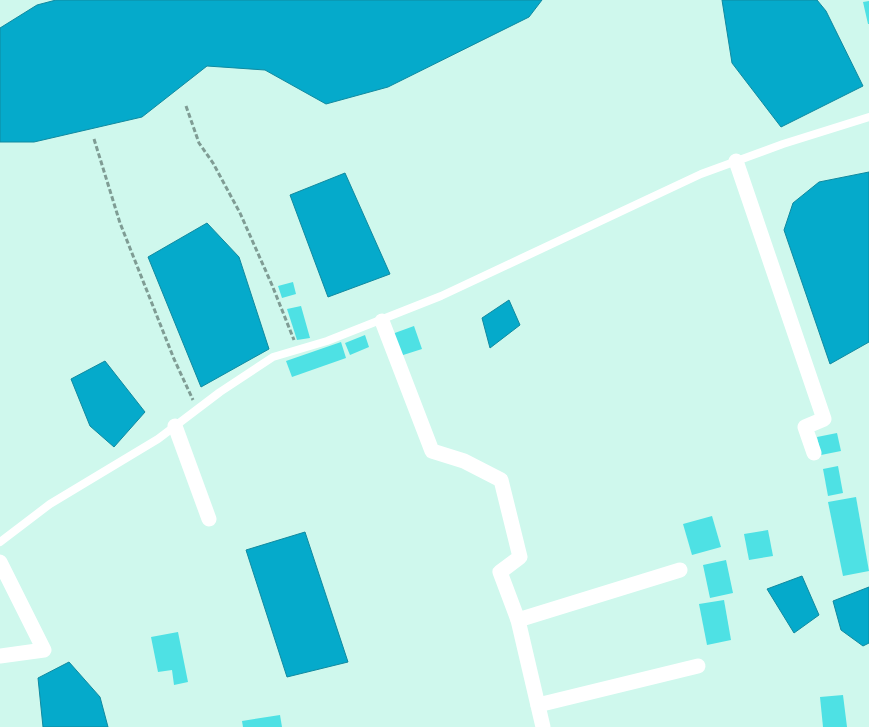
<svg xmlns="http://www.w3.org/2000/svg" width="869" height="727" font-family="Jost,sans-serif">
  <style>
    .water { fill: #05aacb; stroke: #118aa0 }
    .building { fill: #4ee1e4 }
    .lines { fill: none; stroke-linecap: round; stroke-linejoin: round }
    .path { stroke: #7f9c94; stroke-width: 3; stroke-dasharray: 5 2.5; stroke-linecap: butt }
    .lane { stroke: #fff; stroke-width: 8 }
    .street { stroke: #fff; stroke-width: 15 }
  </style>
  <rect width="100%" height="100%" fill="#cff8ed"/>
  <g class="water">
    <path d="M56,0h486l-13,17 -141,70 -62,17 -61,-34 -58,-4 -65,51 -108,25h-34v-114l37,-23z"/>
    <path d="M722,0h95l9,11 37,75 -82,41 -49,-64z"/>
    <path d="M869,172v170l-39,22 -46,-134 9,-27 26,-21z"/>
    <path d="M345,173l45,101 -62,23 -38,-102z"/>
    <path d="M207,223l32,34 30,92 -68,38 -53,-130z"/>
    <path d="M509,300l11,25 -30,23 -8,-30z"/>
    <path d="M105,361l40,51 -31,35 -24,-21 -19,-47z"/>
    <path d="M305,532l43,130 -61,15 -41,-127z"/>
    <path d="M802,576l17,39 -25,18 -27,-44z"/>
    <path d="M869,587v56l-6,3 -22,-16 -8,-29z"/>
    <path d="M69,662l31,35 8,30h-65l-5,-49z"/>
  </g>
  <g class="building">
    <path d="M869,1v23h-1l-5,-22z"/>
    <path d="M293,282l3,12 -14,4 -4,-12z"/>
    <path d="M301,306l9,32 -13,2 -10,-31z"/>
    <path d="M414,326l8,23 -22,7 -8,-22z"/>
    <path d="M365,335l4,12 -19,8 -5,-12z"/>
    <path d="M341,342l5,16 -54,19 -6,-16z"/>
    <path d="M837,433l4,18 -20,4 -4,-18z"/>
    <path d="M838,466l5,27 -15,3 -5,-27z"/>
    <path d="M856,497l13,74 -26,5 -15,-74z"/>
    <path d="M712,516l9,31 -29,8 -9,-31z"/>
    <path d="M768,530l5,26 -24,4 -5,-26z"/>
    <path d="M726,560l7,33 -23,5 -7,-33z"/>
    <path d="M724,600l7,40 -24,5 -8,-41z"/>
    <path d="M178,632l10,50 -14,3 -2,-15 -14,2 -7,-35z"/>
    <path d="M843,695l4,32h-24l-3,-30z"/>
    <path d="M280,715l2,12h-39l-1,-6z"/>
  </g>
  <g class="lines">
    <g class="path">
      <path d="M186,106l13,37 14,20 27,50 32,72 22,55"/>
      <path d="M94,139l26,84 54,136 19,41"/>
    </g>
    <path class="lane" d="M0,542l50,-38 108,-65 62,-47 53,-35 54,-16 114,-45 260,-122 82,-30 86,-27"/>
    <g class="street">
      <path d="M736,161l88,258 -19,8 9,26"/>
      <path d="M382,321l50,130 32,10 37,19 19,77 -20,15 18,48 162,-50"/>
      <path d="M175,426l34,93"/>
      <path d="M0,562l44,88 -44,6"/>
      <path d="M518,620l25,107"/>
      <path d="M538,705l160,-39"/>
    </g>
  </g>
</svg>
